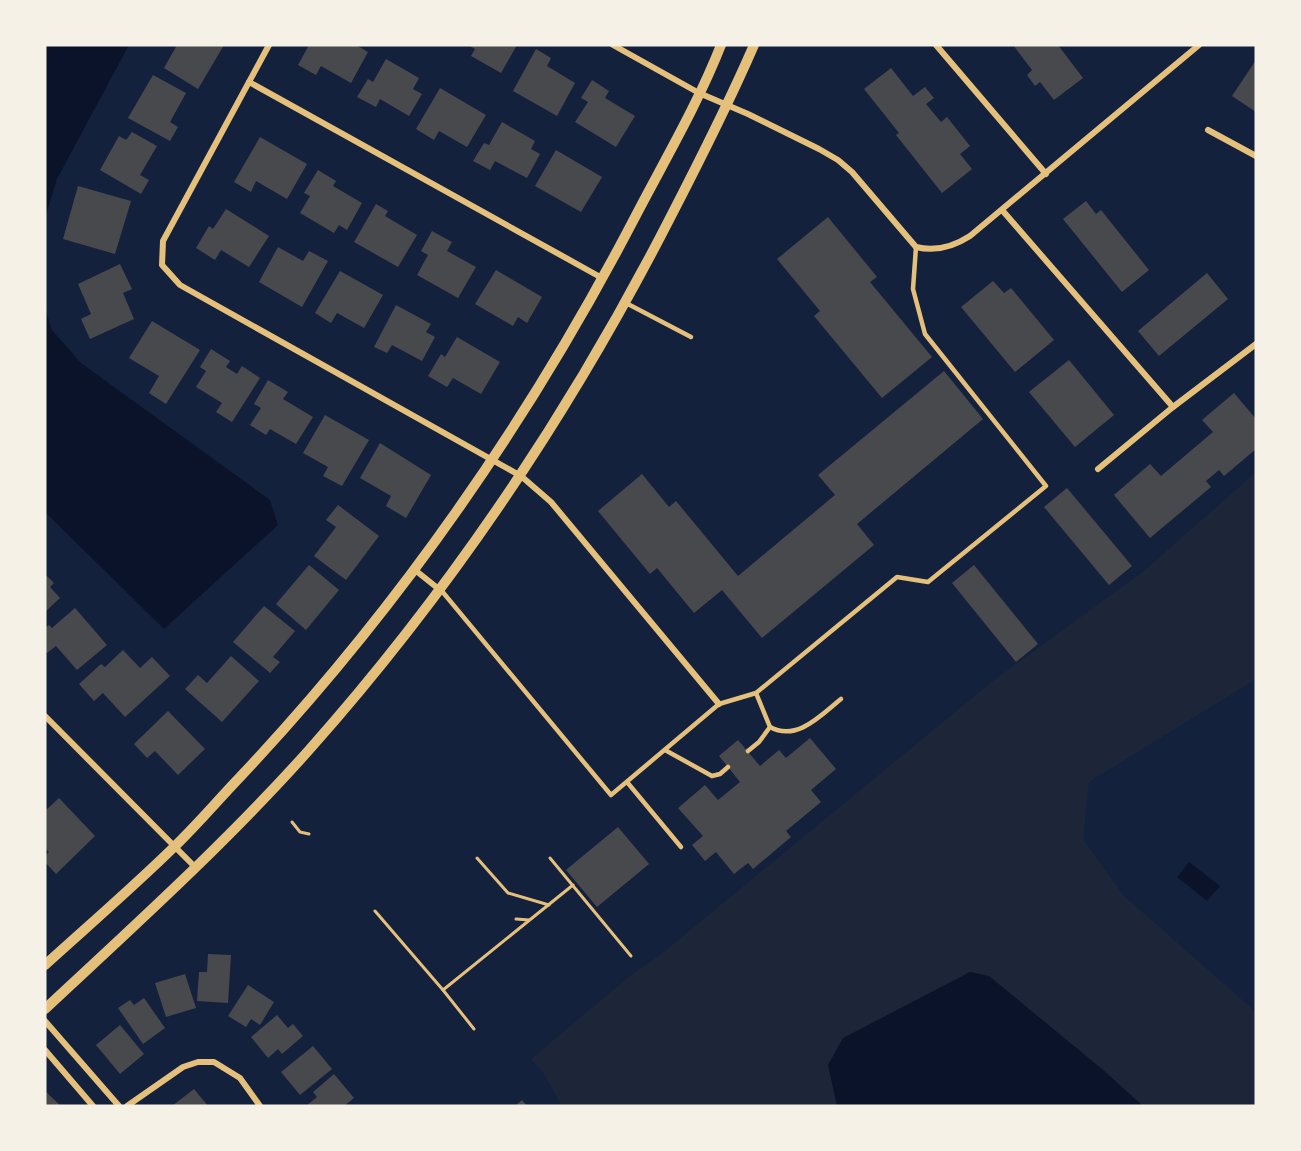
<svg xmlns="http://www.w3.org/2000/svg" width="1301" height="1151" font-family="'Asap Condensed',sans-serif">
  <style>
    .green { fill: #1d2539 }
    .water { fill: #0b132b }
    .building { fill: #48494c }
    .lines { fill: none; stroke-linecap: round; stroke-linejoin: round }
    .path { stroke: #e5c07b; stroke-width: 3 }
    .service { stroke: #e5c07b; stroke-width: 4.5 }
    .minor { stroke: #e5c07b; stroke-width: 6 }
    .tertiary { stroke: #e5c07b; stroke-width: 10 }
  </style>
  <rect width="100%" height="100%" fill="#14213d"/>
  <path class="green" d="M1256,472v207l-167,103 -6,57 41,57 132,116v94h-694l-20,-35 -11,-12 100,-84 29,-20 334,-275 150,-109z"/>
  <g class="water">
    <path d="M45,45h84l-72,134 -12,39z"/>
    <path d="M45,306l6,23 30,34 189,137 8,25 -114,104 -119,-117z"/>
    <path d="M1189,862l31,24 -13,15 -30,-24z"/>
    <path d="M970,972l19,4 113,93 41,37h-306l-9,-41 15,-27z"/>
  </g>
  <g class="building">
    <path d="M177,45h47l-26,44 -34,-21z"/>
    <path d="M309,45h47l12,7 -17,31 -30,-17 -5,9 -18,-10z"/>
    <path d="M468,45h49l-16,28 -30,-17 4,-7z"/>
    <path d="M1013,45h45l25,33 -29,22 -14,-18 -5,4 -8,-11 5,-5z"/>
    <path d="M536,49l15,9 -4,8 28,17 -18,33 -44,-25z"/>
    <path d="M386,59l33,19 -6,11 9,5 -13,22 -29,-17 -4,8 -19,-10 11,-18 5,3z"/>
    <path d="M1256,60v52l-24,-16z"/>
    <path d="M891,68l22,28 12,-9 9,11 -8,6 15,18 6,-5 23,29 -10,8 12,15 -30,24 -46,-58 3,-2 -35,-44z"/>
    <path d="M153,75l33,18 -16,29 8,5 -8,14 -42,-23z"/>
    <path d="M592,80l17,11 -4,7 30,18 -19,31 -41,-25 13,-20 -7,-4z"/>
    <path d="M440,88l46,27 -19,32 -28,-16 -5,9 -18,-11z"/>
    <path d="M502,122l33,19 -4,8 9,5 -13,24 -32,-17 -5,9 -17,-9 11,-18 5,2z"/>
    <path d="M132,132l25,14 -17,29 9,5 -8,14 -41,-24 19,-34 7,4z"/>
    <path d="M260,137l47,27 -20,35 -31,-18 -5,11 -17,-10z"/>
    <path d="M556,150l46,27 -21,35 -46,-26z"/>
    <path d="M318,170l18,11 -3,5 29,17 -15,27 -8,-5 -5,8 -34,-20 10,-17 -6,-3z"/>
    <path d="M78,186l53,15 -16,53 -52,-15z"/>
    <path d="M1086,201l10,13 5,-4 48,60 -27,22 -59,-73z"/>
    <path d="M376,204l12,7 -3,5 32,19 -19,32 -44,-25z"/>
    <path d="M226,209l43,27 -20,31 -28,-17 -6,10 -19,-12 13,-22 4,3z"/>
    <path d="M828,217l49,60 -7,5 62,75 -50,41 -68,-82 6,-5 -43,-52z"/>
    <path d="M432,231l20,11 -5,9 29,16 -18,31 -41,-23 11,-20 -7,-4z"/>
    <path d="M278,247l25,14 6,-10 19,10 -26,46 -43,-25z"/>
    <path d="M120,264l12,25 -9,4 11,26 -44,20 -9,-20 10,-5 -13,-30z"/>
    <path d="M496,270l46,27 -15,26 -9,-6 -5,9 -38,-22z"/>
    <path d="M340,271l43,24 -19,33 -27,-15 -6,10 -16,-10z"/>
    <path d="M1207,273l21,26 -69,57 -21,-25z"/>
    <path d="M993,281l11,12 7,-5 43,52 -39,32 -54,-65z"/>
    <path d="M396,305l35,19 -5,8 9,5 -13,24 -30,-16 -5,8 -13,-6z"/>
    <path d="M152,321l48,29 -34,54 -17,-11 10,-17 -30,-18z"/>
    <path d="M457,337l43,25 -19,32 -28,-16 -6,9 -19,-11 13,-22 4,3z"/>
    <path d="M211,349l19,12 -4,6 11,7 5,-8 18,12 -28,44 -16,-10 6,-9 -26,-16 10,-16 -6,-4z"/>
    <path d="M1069,360l45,55 -39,32 -46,-55z"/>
    <path d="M944,371l39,48 -126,105 17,21 -112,93 -40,-48 -28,23 -37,-45 -7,6 -52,-63 44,-37 27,33 7,-6 62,75 97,-81 -17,-20z"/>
    <path d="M268,380l20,12 -5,7 30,18 -17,27 -26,-15 -4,6 -16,-10 11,-17 -7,-4z"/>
    <path d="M1234,393l22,26v30l-32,27 -5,-6 -13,11 5,6 -61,51 -36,-43 36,-31 11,12 52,-44 -11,-12z"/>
    <path d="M325,415l44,25 -27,46 -19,-10 5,-9 -25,-14z"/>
    <path d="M380,443l51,32 -25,43 -20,-12 5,-10 -31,-18z"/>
    <path d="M1067,488l65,78 -23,19 -65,-78z"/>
    <path d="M338,505l41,31 -33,44 -32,-24 22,-29 -10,-7z"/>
    <path d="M309,565l30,25 -33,40 -30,-26z"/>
    <path d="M974,565l64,79 -22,18 -64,-79z"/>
    <path d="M45,574l9,9 -4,4 10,11 -15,14z"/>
    <path d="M264,606l31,25 -22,26 7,5 -10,11 -37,-31z"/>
    <path d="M75,608l32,37 -30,25 -21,-24 -9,7 -2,-2v-23l4,-3 3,3z"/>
    <path d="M123,650l17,18 12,-11 18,19 -45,41 -22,-24 -9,8 -15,-17 22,-20 4,3z"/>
    <path d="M231,656l28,25 -37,41 -37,-33 13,-14 9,8z"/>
    <path d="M168,711l37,38 -27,26 -23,-24 -8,7 -13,-14z"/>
    <path d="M810,738l26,31 -25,21 10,12 -35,29 5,6 -38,32 -5,-6 -14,11 -18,-22 -11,9 -13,-16 11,-9 -25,-28 27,-23 13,15 22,-18 -21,-26 19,-16 22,26 19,-16 7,8z"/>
    <path d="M59,798l36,38 -39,38 -11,-12v-6l4,-4 -4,-4v-37z"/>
    <path d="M618,827l31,37 -52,43 -31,-37z"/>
    <path d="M208,954l23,1 -3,48 -31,-2 2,-29h8z"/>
    <path d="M185,974l11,34 -30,9 -11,-34z"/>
    <path d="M248,985l26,17 -14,23 -9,-6 -5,8 -18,-11z"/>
    <path d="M144,998l21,30 -22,16 -25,-36 12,-8 4,5z"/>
    <path d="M277,1015l11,13 5,-4 10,12 -21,18 -4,-5 -10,9 -17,-21z"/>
    <path d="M120,1025l24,29 -24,20 -24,-29z"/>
    <path d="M313,1046l19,23 -32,26 -19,-23z"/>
    <path d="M334,1074l20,24 -10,8h-38l11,-9 -4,-5z"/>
    <path d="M194,1089l14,17h-36z"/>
    <path d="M45,1091l16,15h-16z"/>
    <path d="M522,1100l5,6h-12z"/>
  </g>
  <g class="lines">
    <g class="path">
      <path d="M292,822l8,10 9,2"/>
      <path d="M477,858l31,35 41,12"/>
      <path d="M550,858l81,98"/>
      <path d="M375,911l68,79 130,-105"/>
      <path d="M516,919l13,1"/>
      <path d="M443,990l31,39"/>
    </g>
    <g class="service">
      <path d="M626,303l65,34"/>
      <path d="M441,590l170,205 108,-91 37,-11 141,-116 31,5 118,-96 -121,-152 -12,-45 3,-42"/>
      <path d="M770,727c27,15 51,-12 71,-28"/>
      <path d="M665,750l47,26 8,-2 8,-7"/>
      <path d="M748,751l11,-9 11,-15 -14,-34"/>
      <path d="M627,782l54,65"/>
    </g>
    <g class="minor">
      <path d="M269,45l-106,196 -1,24 18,20 341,191 30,26 168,202"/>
      <path d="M613,45l86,48 49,21 71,35 19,11 14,12 64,75c20,5 37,0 54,-11l229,-191"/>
      <path d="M936,45l110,129"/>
      <path d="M249,82l353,196"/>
      <path d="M1208,130l48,26"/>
      <path d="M1002,210l171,197"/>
      <path d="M1098,469l75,-62 83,-63"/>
      <path d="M415,570l25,20"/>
      <path d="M45,716l151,152"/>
      <path d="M45,1021l74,85"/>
      <path d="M45,1050l48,56"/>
      <path d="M127,1106l56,-39 15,-5h16l26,16 20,28"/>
    </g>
    <g class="tertiary">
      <path d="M45,965c43,-39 87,-77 128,-117 24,-23 45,-48 68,-72 157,-167 286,-352 392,-555 30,-58 64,-115 88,-176"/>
      <path d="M45,1009c90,-84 182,-167 264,-259 143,-161 262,-339 360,-530 30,-58 59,-115 85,-175"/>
    </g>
  </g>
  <rect width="1301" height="1151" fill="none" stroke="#f6f1e7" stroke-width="93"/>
</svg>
